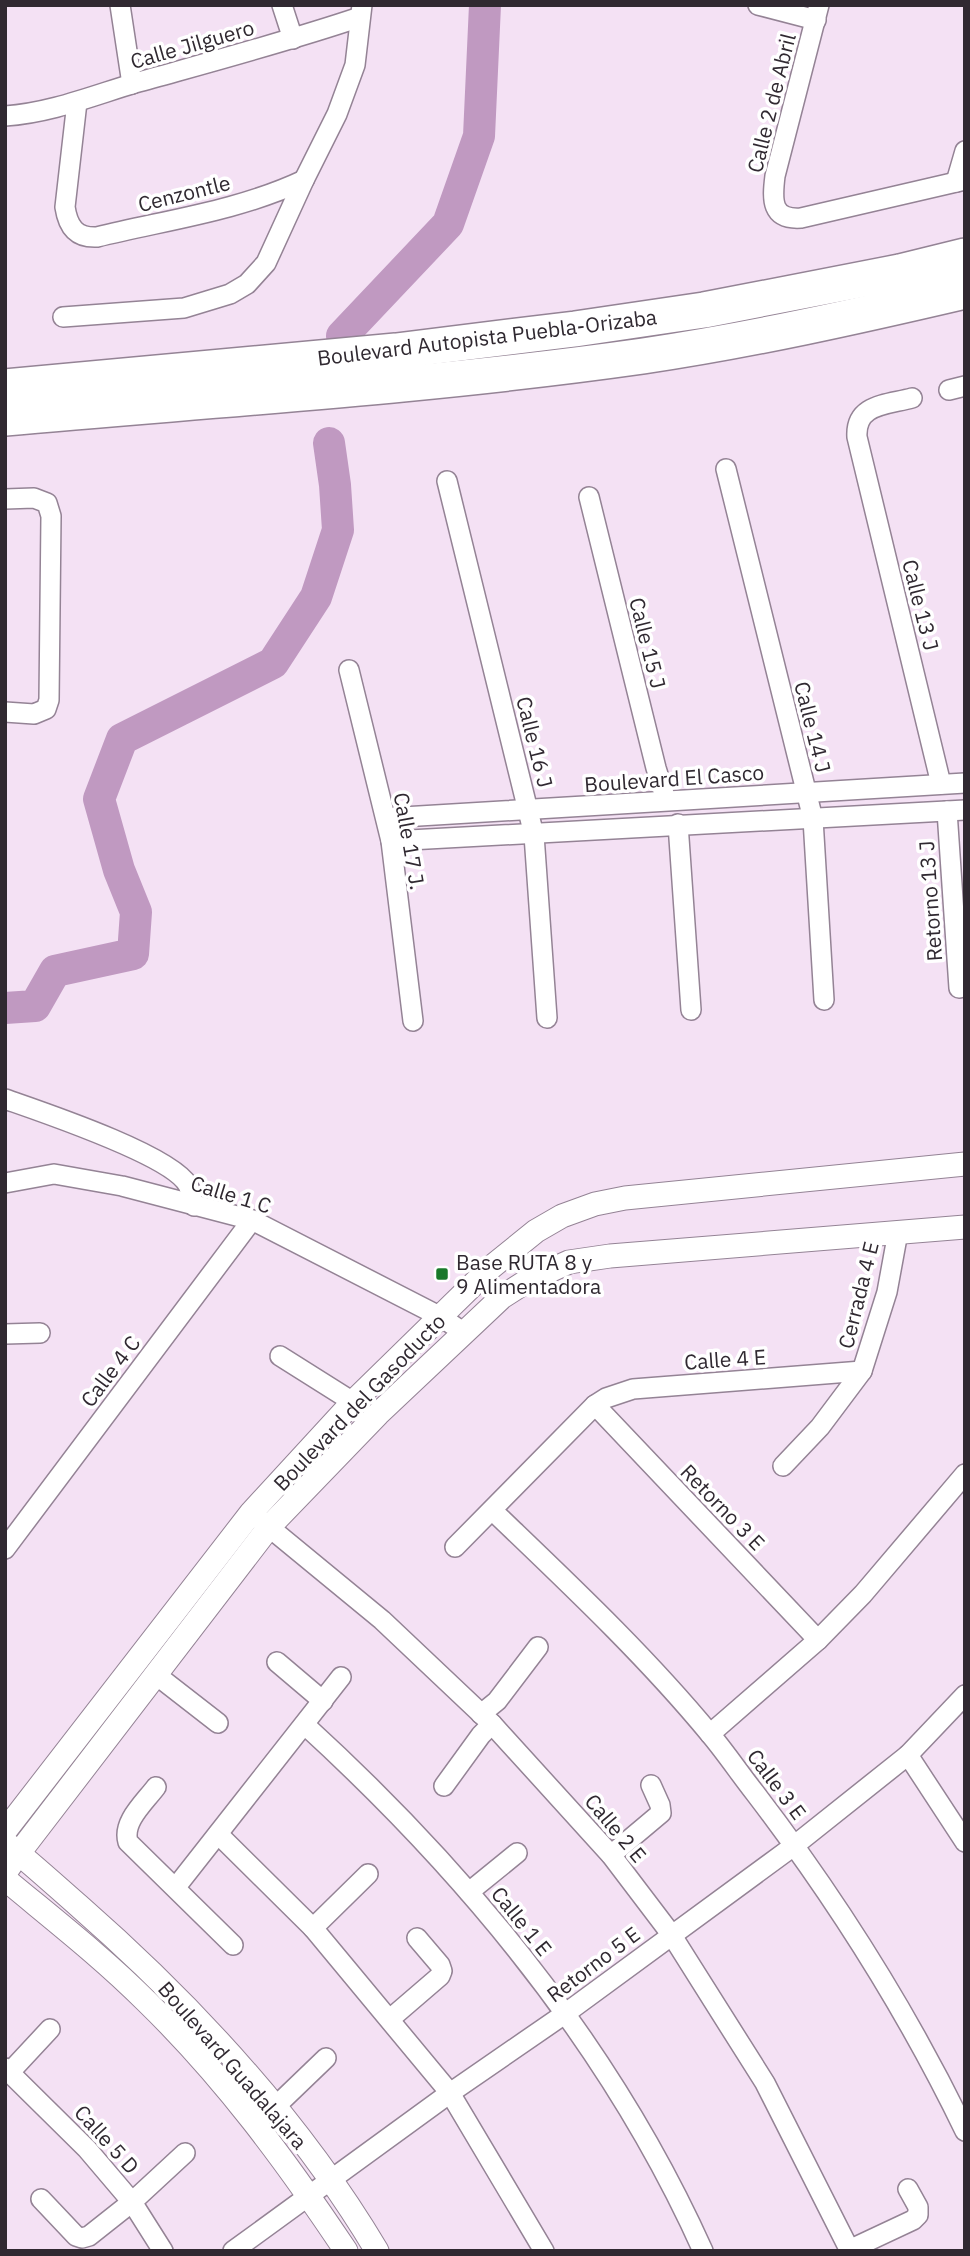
<svg xmlns="http://www.w3.org/2000/svg" width="970" height="2256" font-family="'IBM Plex Sans',sans-serif">
  <style>
    .lines { fill: none; stroke-linecap: round; stroke-linejoin: round }
    .river { stroke: #c099c1; stroke-width: 32 }
    .minor-casing { stroke: #948395; stroke-width: 22 }
    .tertiary-casing { stroke: #948395; stroke-width: 25 }
    .motorway-casing { stroke: #948395; stroke-width: 38 }
    .minor { stroke: #fff; stroke-width: 19 }
    .tertiary { stroke: #fff; stroke-width: 23 }
    .motorway { stroke: #fff; stroke-width: 35 }
    .poi-dot { fill: #19792a; stroke: #fff; stroke-width: 2.5 }
    .labels { text-anchor: middle; dominant-baseline: central; stroke-width: 7; stroke-linejoin: round; paint-order: stroke }
    .street-label { font-size: 21px; fill: #302931; stroke: #fff }
    .poi-label { font-size: 21px; fill: #302931; stroke: #fff; text-anchor: start }
  </style>
  <rect width="100%" height="100%" fill="#f4e1f4"/>
  <g class="lines">
    <g class="river">
      <path d="M342,336l106,-112 31,-88 6,-131"/>
      <path d="M5,1008l30,-2 20,-35 78,-17 3,-42 -17,-42 -20,-71 23,-60 151,-76 43,-66 22,-67 -3,-45 -6,-42"/>
    </g>
    <defs>
      <g id="minor">
        <path d="M120,5l12,79"/>
        <path d="M282,5l11,34"/>
        <path d="M758,5l58,15"/>
        <path d="M819,5l-44,171c-3,24 -4,44 26,42l164,-38"/>
        <path d="M77,102l-12,105c3,20 11,31 32,30 69,-17 141,-26 207,-57"/>
        <path d="M5,116c45,-3 87,-20 130,-33 75,-21 151,-41 225,-66"/>
        <path d="M956,182l9,-31"/>
        <path d="M63,317l121,-9 46,-14 17,-10 19,-21 38,-83 33,-66 18,-49 7,-60"/>
        <path d="M949,390l16,-4"/>
        <path d="M912,398c-26,7 -57,6 -55,39l84,347"/>
        <path d="M726,469l87,350 11,181"/>
        <path d="M447,481l87,354 13,183"/>
        <path d="M589,497l67,271 10,32"/>
        <path d="M5,499l29,-1 13,5 4,13 -2,184 -3,9 -12,5 -29,-2"/>
        <path d="M349,670l42,171 22,180"/>
        <path d="M947,811l12,177"/>
        <path d="M386,818l579,-35"/>
        <path d="M678,824l13,186"/>
        <path d="M391,841l574,-31"/>
        <path d="M5,1099c37,13 166,56 183,86 3,6 4,15 6,21"/>
        <path d="M5,1183l49,-9 68,12 130,34 189,97 22,15"/>
        <path d="M5,1334l35,-1"/>
        <path d="M280,1356l73,46"/>
        <path d="M595,1405l223,235"/>
        <path d="M783,1466l37,-39 42,-56 25,-79 11,-60"/>
        <path d="M492,1510c75,72 152,144 218,224 16,19 30,40 45,59 81,106 152,218 210,338"/>
        <path d="M258,1518l124,102 110,104 119,131 60,79 94,149 85,168"/>
        <path d="M455,1547l140,-142 11,-7 27,-9 229,-18"/>
        <path d="M5,1549l247,-329"/>
        <path d="M277,1662l46,39"/>
        <path d="M155,1674l63,49"/>
        <path d="M481,1714l16,-13 41,-54"/>
        <path d="M305,1725c163,149 307,323 398,526"/>
        <path d="M710,1734l108,-94 45,-46 102,-120"/>
        <path d="M908,1755l57,87"/>
        <path d="M444,1786l37,-51 11,-11"/>
        <path d="M156,1787c-12,16 -34,35 -28,55l105,103"/>
        <path d="M218,1834l95,94 137,165 94,158"/>
        <path d="M611,1855l50,-42 -1,-8 -9,-20"/>
        <path d="M176,1887l165,-210"/>
        <path d="M469,1892l48,-39"/>
        <path d="M313,1928l55,-54"/>
        <path d="M390,2019l50,-43 2,-5 -2,-6 -23,-27"/>
        <path d="M5,2068l82,81 45,53 31,49"/>
        <path d="M10,2072l40,-43"/>
        <path d="M275,2107l51,-49"/>
        <path d="M41,2199l35,37 6,2 7,-2 43,-34 53,-49"/>
        <path d="M849,2250l64,-30 5,-5v-8l-10,-18"/>
        <path d="M233,2251l217,-158 116,-80 229,-168 113,-90 57,-60"/>
      </g>
      <g id="tertiary">
        <path d="M5,1831l246,-318 102,-111 136,-133 47,-38 26,-15 33,-12 30,-6 340,-34"/>
        <path d="M6,1843c25,20 49,42 73,63 114,100 220,214 298,345"/>
        <path d="M5,1873l14,-20 250,-326 109,-113 124,-117 25,-16 42,-19 41,-6 355,-29"/>
        <path d="M5,1879c48,40 97,78 141,122 78,76 140,160 200,250"/>
      </g>
      <g id="motorway">
        <path d="M5,387l391,-36 179,-22 129,-19 196,-38 65,-16"/>
        <path d="M5,418c213,-19 426,-32 638,-62 108,-16 215,-40 322,-65"/>
      </g>
    </defs>
    <use href="#minor" class="minor-casing"/>
    <use href="#tertiary" class="tertiary-casing"/>
    <use href="#motorway" class="motorway-casing"/>
    <use href="#minor" class="minor"/>
    <use href="#tertiary" class="tertiary"/>
    <use href="#motorway" class="motorway"/>
  </g>
  <rect class="poi-dot" x="435" y="1267" width="14" height="14" rx="3.5"/>
  <g class="labels">
    <g class="street-label">
      <text transform="translate(192 44) rotate(-16)">Calle Jilguero</text>
      <text transform="translate(771 103) rotate(-76)">Calle 2 de Abril</text>
      <text transform="translate(184 193) rotate(-14)">Cenzontle</text>
      <text transform="translate(487 337) rotate(-7)">Boulevard Autopista Puebla-Orizaba</text>
      <text transform="translate(921 605) rotate(76)">Calle 13 J</text>
      <text transform="translate(648 643) rotate(76)">Calle 15 J</text>
      <text transform="translate(813 727) rotate(76)">Calle 14 J</text>
      <text transform="translate(535 742) rotate(76)">Calle 16 J</text>
      <text transform="translate(674 778) rotate(-4)">Boulevard El Casco</text>
      <text transform="translate(410 841) rotate(80)">Calle 17 J.</text>
      <text transform="translate(930 901) rotate(-94)">Retorno 13 J</text>
      <text transform="translate(231 1194) rotate(17)">Calle 1 C</text>
      <text transform="translate(858 1295) rotate(-76)">Cerrada 4 E</text>
      <text transform="translate(725 1359) rotate(-4)">Calle 4 E</text>
      <text transform="translate(110 1371) rotate(-53)">Calle 4 C</text>
      <text transform="translate(359 1402) rotate(-46)">Boulevard del Gasoducto</text>
      <text transform="translate(723 1507) rotate(46)">Retorno 3 E</text>
      <text transform="translate(777 1784) rotate(53)">Calle 3 E</text>
      <text transform="translate(616 1828) rotate(50)">Calle 2 E</text>
      <text transform="translate(522 1921) rotate(51)">Calle 1 E</text>
      <text transform="translate(593 1964) rotate(-37)">Retorno 5 E</text>
      <text transform="translate(233 2065) rotate(49)">Boulevard Guadalajara</text>
      <text transform="translate(107 2139) rotate(48)">Calle 5 D</text>
    </g>
    <g class="poi-label">
      <text x="456" y="1262">Base RUTA 8 y<tspan x="456" dy="24">9 Alimentadora</tspan></text>
    </g>
  </g>
  <rect width="970" height="2256" fill="none" stroke="#302931" stroke-width="14"/>
</svg>
